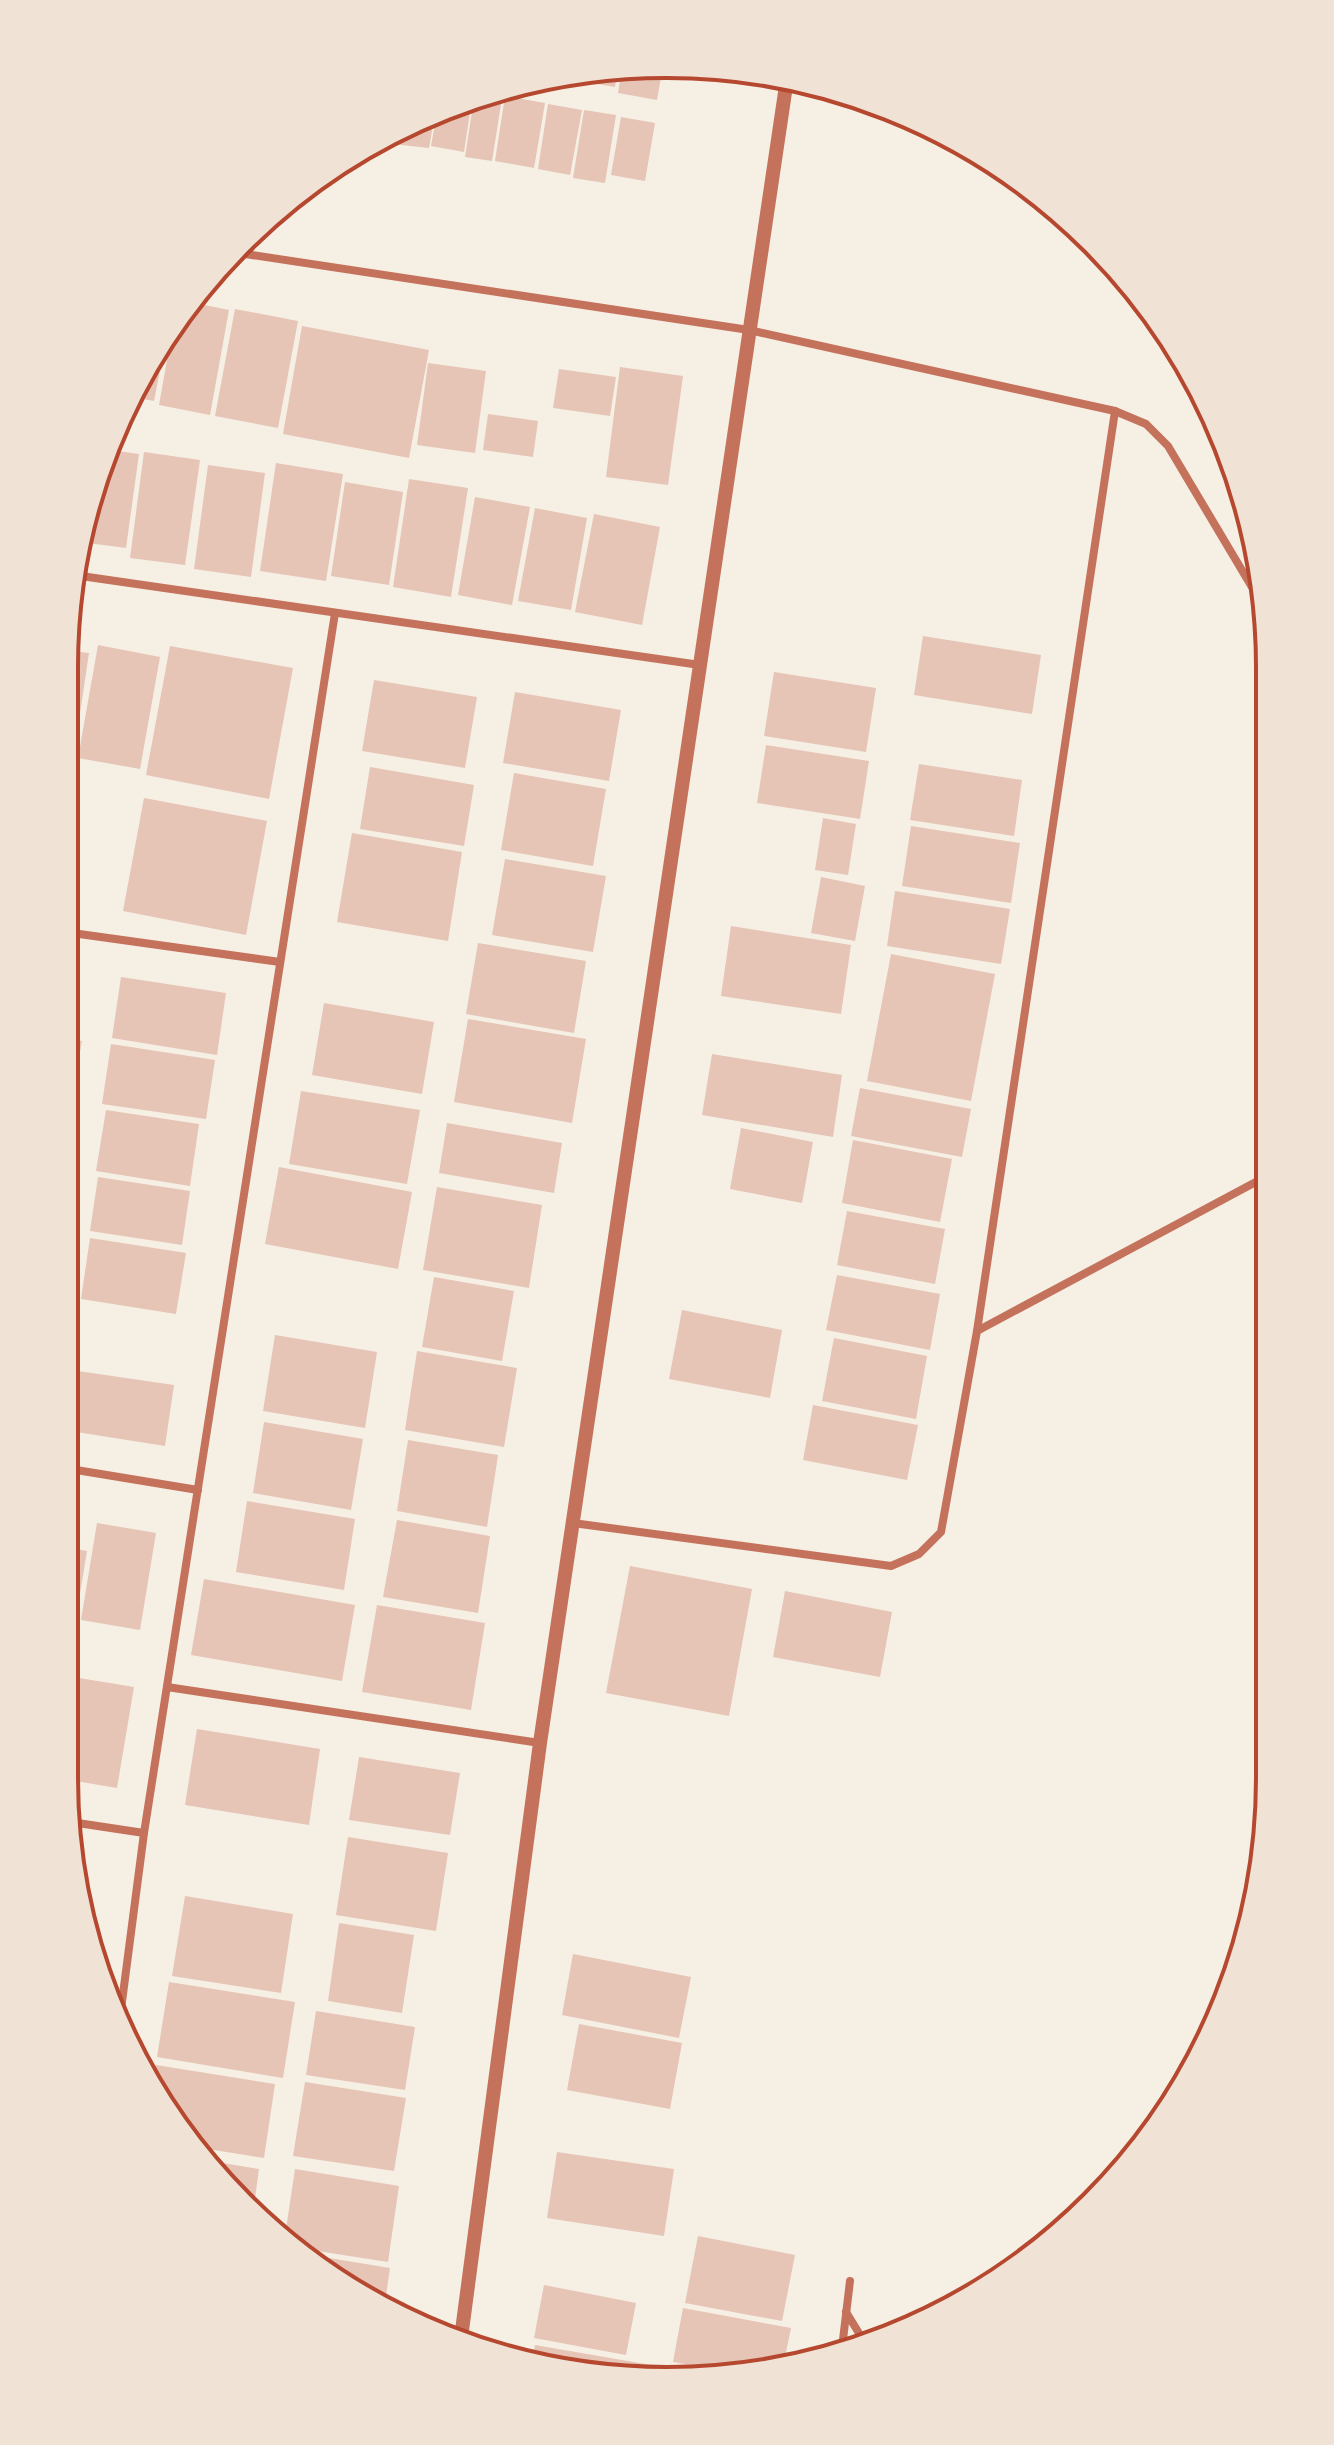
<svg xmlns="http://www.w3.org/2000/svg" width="1334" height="2445" font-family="Quicksand,sans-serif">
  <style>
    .building { fill: #e6c5b7 }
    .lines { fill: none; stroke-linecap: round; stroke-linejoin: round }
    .minor { stroke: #c5725c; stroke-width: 8 }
    .tertiary { stroke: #c5725c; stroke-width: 14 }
    .rim { fill: none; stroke: #b5482f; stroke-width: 4 }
  </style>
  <rect width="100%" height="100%" fill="#f6efe4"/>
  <g class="building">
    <path d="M622,66h41l-6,34 -39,-7z"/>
    <path d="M618,67l-3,20 -29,-5 2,-10z"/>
    <path d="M483,95l19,3 -10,63 -27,-4 9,-59z"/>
    <path d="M505,96l40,7 -11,65 -39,-7z"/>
    <path d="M472,99l-8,53 -33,-6 6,-34z"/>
    <path d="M548,104l34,6 -12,65 -32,-6z"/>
    <path d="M584,110l32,5 -11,68 -32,-5z"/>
    <path d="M435,113l-6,35 -55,-6 26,-16z"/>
    <path d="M621,117l34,6 -10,58 -34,-6z"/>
    <path d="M190,302l39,8 -19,105 -51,-10 14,-79z"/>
    <path d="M235,309l63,12 -20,107 -63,-12z"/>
    <path d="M302,326l127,24 -20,108 -126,-24z"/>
    <path d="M167,335l-13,66 -22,-4 13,-31z"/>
    <path d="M428,363l58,8 -11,82 -58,-8z"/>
    <path d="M620,367l63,9 -15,109 -62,-8z"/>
    <path d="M559,369l57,8 -6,39 -57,-8z"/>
    <path d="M488,414l50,7 -5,36 -50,-7z"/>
    <path d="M110,450l29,4 -13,94 -46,-6 5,-32z"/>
    <path d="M144,452l56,8 -15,105 -55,-7z"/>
    <path d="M276,463l67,11 -17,107 -66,-10z"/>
    <path d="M208,465l57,8 -14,104 -57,-8z"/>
    <path d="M409,479l59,9 -17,109 -58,-10z"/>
    <path d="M345,482l58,10 -14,93 -58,-9z"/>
    <path d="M475,497l55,10 -18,98 -54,-10z"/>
    <path d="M535,508l52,10 -16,92 -53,-9z"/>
    <path d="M594,514l66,13 -18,98 -67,-13z"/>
    <path d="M923,636l118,19 -9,59 -118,-19z"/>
    <path d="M98,645l62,12 -20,112 -62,-11z"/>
    <path d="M170,646l123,22 -24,131 -123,-24z"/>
    <path d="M65,650l24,3 -15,101 -9,-1z"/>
    <path d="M774,672l102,16 -10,64 -102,-16z"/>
    <path d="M374,680l103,17 -12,71 -103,-17z"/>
    <path d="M515,692l106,18 -12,71 -106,-18z"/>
    <path d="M766,745l103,16 -9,58 -103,-16z"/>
    <path d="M919,764l103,16 -8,56 -104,-16z"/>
    <path d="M370,767l104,18 -10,61 -104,-17z"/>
    <path d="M514,773l92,16 -13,77 -92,-16z"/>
    <path d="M65,795l7,1 -5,28 -2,-1z"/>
    <path d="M144,798l123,23 -21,114 -123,-24z"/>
    <path d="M823,818l33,6 -8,51 -33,-5z"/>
    <path d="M911,826l109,17 -9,60 -109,-17z"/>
    <path d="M352,833l110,19 -14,89 -111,-19z"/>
    <path d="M505,859l101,17 -13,76 -101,-17z"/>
    <path d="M821,877l44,9 -10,55 -44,-8z"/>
    <path d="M895,891l115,18 -9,55 -114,-18z"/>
    <path d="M731,926l120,19 -10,69 -120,-18z"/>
    <path d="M478,943l108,18 -12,72 -108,-19z"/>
    <path d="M891,954l104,20 -24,127 -104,-20z"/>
    <path d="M65,970l9,2 -8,40h-1z"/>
    <path d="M121,977l105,16 -9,62 -105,-17z"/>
    <path d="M324,1003l110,19 -12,72 -110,-19z"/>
    <path d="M468,1019l118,20 -14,84 -118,-21z"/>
    <path d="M65,1038l17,3 -11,60 -6,-1z"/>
    <path d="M111,1044l104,16 -9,59 -104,-15z"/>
    <path d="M712,1054l130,21 -9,62 -131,-22z"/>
    <path d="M860,1088l111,21 -9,48 -111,-21z"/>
    <path d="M301,1091l119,19 -13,74 -118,-20z"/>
    <path d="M106,1110l93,14 -9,62 -94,-15z"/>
    <path d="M447,1123l115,20 -8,50 -115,-20z"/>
    <path d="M741,1128l72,14 -11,61 -72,-14z"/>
    <path d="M853,1140l99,19 -12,63 -98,-19z"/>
    <path d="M279,1167l133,25 -14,77 -133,-25z"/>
    <path d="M98,1177l92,14 -8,54 -92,-14z"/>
    <path d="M437,1187l105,18 -13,83 -106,-18z"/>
    <path d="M847,1211l98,18 -10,55 -98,-19z"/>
    <path d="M90,1238l96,15 -10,61 -95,-15z"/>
    <path d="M837,1275l103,19 -10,56 -104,-20z"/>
    <path d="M434,1277l80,14 -12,70 -80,-14z"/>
    <path d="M682,1310l100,20 -12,68 -101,-19z"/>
    <path d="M275,1335l102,17 -12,76 -102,-17z"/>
    <path d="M834,1338l93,18 -11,63 -94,-18z"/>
    <path d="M417,1351l100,17 -13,79 -99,-17z"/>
    <path d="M64,1369l110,16 -9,61 -101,-16z"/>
    <path d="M813,1405l105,20 -11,55 -104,-20z"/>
    <path d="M264,1422l99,17 -12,71 -98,-17z"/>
    <path d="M408,1440l90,15 -11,72 -90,-16z"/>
    <path d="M247,1501l108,18 -11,71 -108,-18z"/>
    <path d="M397,1520l93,16 -12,77 -95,-16z"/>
    <path d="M97,1523l59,10 -16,97 -59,-10z"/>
    <path d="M64,1547l23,4 -12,73 -11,-2z"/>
    <path d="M630,1566l122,23 -23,127 -123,-23z"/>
    <path d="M204,1579l151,26 -13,76 -151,-26z"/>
    <path d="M785,1591l107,21 -12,65 -107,-20z"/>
    <path d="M377,1605l108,18 -14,87 -109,-18z"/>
    <path d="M64,1670l5,1 -3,21 -2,-1z"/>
    <path d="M73,1677l61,10 -17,101 -53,-9v-47z"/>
    <path d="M197,1729l123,20 -11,76 -124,-20z"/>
    <path d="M359,1757l101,16 -10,62 -101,-15z"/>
    <path d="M348,1837l100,16 -12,78 -100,-16z"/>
    <path d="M185,1896l108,18 -12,79 -109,-17z"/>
    <path d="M339,1923l75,12 -12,78 -74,-12z"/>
    <path d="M573,1954l118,23 -12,61 -117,-23z"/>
    <path d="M169,1982l126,20 -12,76 -126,-21z"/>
    <path d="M316,2011l99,16 -10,63 -99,-15z"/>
    <path d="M579,2024l103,19 -12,66 -103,-19z"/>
    <path d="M156,2065l119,19 -11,74 -75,-12 -36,-67z"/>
    <path d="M305,2082l101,16 -12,73 -101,-15z"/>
    <path d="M557,2152l117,17 -10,67 -117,-18z"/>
    <path d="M204,2160l55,9 -5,37z"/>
    <path d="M295,2169l104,17 -11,76 -90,-14 -13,-12z"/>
    <path d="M698,2236l97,19 -13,66 -97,-18z"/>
    <path d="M305,2254l85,14 -5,35 -53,-23z"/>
    <path d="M544,2285l92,18 -10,52 -92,-17z"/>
    <path d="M683,2308l108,20 -7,34 -50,11 -61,-11z"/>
    <path d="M535,2345l116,20 -2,9 -117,-11z"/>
    <path d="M682,2370l37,7h-38z"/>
  </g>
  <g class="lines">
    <g class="minor">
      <path d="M232,252l517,78 366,81 31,13 22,22 97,163"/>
      <path d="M74,575l626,90"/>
      <path d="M65,932l215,30"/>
      <path d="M977,1331l290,-155"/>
      <path d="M64,1468l134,22"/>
      <path d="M573,1523l318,43 28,-12 22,-22 36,-201 138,-920"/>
      <path d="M167,1687l373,56"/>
      <path d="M71,1822l73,11"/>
      <path d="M120,2017l24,-184 191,-1220"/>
      <path d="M846,2312l19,31"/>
      <path d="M842,2348l8,-67"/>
    </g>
    <path class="tertiary" d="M461,2338l79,-595 247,-1664"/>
  </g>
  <path d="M0 0H1334V2445H0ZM667 78H667A589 589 0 0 1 1256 667V1778A589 589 0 0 1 667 2367H667A589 589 0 0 1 78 1778V667A589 589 0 0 1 667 78Z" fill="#f1e2d6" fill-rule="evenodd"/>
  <path class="rim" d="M667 78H667A589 589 0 0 1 1256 667V1778A589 589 0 0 1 667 2367H667A589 589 0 0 1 78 1778V667A589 589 0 0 1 667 78Z"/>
</svg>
